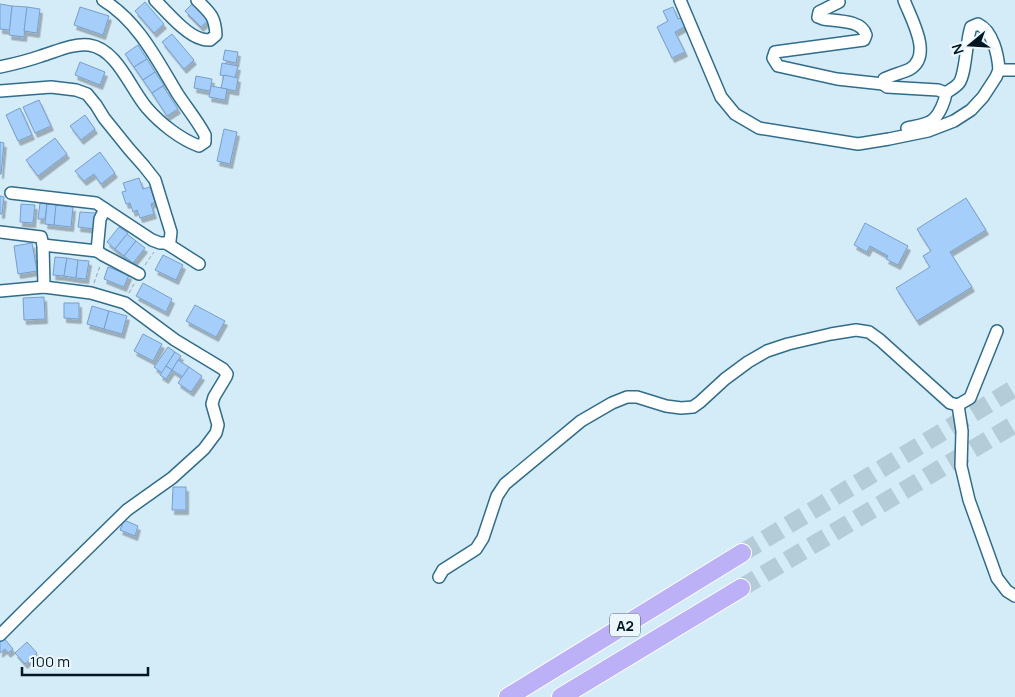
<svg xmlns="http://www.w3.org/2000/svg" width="1015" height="697" font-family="Manrope,sans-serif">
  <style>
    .building { fill: #a5cefb; stroke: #789fca; filter: url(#shadow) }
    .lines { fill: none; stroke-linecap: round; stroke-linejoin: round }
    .highway-tunnel { stroke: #b4cbd8; stroke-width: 18; stroke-dasharray: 18 9; stroke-linecap: butt }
    .minor-casing { stroke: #316d89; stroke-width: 14 }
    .highway-casing { stroke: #fff; stroke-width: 20 }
    .path { stroke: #8fa5b2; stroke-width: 1; stroke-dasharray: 4 2.5; stroke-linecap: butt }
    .minor { stroke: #fff; stroke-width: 11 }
    .highway { stroke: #bcb0f7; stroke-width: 18 }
    .labels { text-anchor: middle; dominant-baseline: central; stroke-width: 4.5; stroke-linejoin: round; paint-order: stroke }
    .shield { fill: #ebf7fd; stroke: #465a63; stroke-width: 1 }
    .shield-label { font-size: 14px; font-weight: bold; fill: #001621 }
  </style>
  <defs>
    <filter id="shadow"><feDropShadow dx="2.5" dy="4.5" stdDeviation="0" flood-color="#0004"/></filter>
  </defs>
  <rect width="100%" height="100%" fill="#d4ebf8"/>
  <g class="building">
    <path d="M196,0l16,17 -11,10 -16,-16z"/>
    <path d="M145,2l19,22 -10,9 -19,-22z"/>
    <path d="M0,4l12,2 -2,24 -10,-1z"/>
    <path d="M12,6l15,1 -3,30 -15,-2z"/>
    <path d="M27,7l13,2 -3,24 -13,-2z"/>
    <path d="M80,7l29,9 -6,19 -29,-10z"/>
    <path d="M673,7l5,12 3,-1 5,8 -11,6 10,20 -13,6 -15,-31 11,-6 -5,-10z"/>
    <path d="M172,34l22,26 -10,9 -22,-27z"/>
    <path d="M138,45l9,14 -13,8 -9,-13z"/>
    <path d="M225,50l13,2 -2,11 -13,-3z"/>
    <path d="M147,59l8,13 -12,8 -9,-13z"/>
    <path d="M80,62l25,10 -5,13 -25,-10z"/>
    <path d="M222,63l16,3 -3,12 -15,-3z"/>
    <path d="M155,72l9,13 -12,8 -9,-13z"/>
    <path d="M224,75l14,3 -2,13 -15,-3z"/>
    <path d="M196,76l16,3 -2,12 -16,-3z"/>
    <path d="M163,86l15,23 -11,7 -15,-23z"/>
    <path d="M211,86l16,3 -2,11 -16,-3z"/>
    <path d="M39,100l12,26 -16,7 -12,-26z"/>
    <path d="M20,108l12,27 -14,6 -12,-26z"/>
    <path d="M85,115l10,14 -14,11 -11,-14z"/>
    <path d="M224,129l13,3 -7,32 -13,-3z"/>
    <path d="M55,138l12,16 -29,22 -12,-16z"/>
    <path d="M0,142l4,1 -3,31h-1z"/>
    <path d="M100,152l15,21 -14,11 -7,-10 -10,7 -9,-10z"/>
    <path d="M139,178l4,11 7,-2 5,15 -4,2 3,10 -14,4 -3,-8 -4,2 -3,-9 -4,1 -4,-12 4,-1 -3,-8z"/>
    <path d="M0,196l4,1 -2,17h-2z"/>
    <path d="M966,198l20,32 -36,22 22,35 -55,34 -21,-33 34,-21 -7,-11 8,-5 -14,-22z"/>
    <path d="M40,203l7,1 -2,15h-7z"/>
    <path d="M21,204l14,1 -2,18 -13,-1z"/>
    <path d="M47,204l10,1 -3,20 -9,-1z"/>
    <path d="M56,205l17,2 -2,20 -17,-2z"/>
    <path d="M80,212l16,1 -1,16 -17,-2z"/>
    <path d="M865,223l43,23 -10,19 -12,-6 2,-3 -18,-10 -3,6 -13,-7z"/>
    <path d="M119,227l9,6 -13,16 -8,-7z"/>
    <path d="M127,234l9,7 -12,15 -9,-7z"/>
    <path d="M136,241l9,7 -12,15 -9,-7z"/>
    <path d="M32,243l5,28 -19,3 -4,-28z"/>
    <path d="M163,255l20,10 -7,15 -21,-10z"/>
    <path d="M55,257l12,1 -3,18 -11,-1z"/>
    <path d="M67,258l11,2 -2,18 -12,-2z"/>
    <path d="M78,260l11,1 -3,18 -10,-1z"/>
    <path d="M108,267l21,8 -5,12 -20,-8z"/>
    <path d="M143,283l29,16 -6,13 -30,-16z"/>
    <path d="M44,297l1,22 -21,1 -1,-22z"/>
    <path d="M64,303h15v16l-15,-1z"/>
    <path d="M195,305l30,16 -9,16 -30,-16z"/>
    <path d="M92,306l17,5 -5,18 -17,-5z"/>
    <path d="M109,311l18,5 -5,18 -18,-5z"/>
    <path d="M143,334l19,10 -9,17 -19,-10z"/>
    <path d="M168,347l7,5 -13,21 -8,-6z"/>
    <path d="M175,352l6,4 -9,14 -6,-4z"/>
    <path d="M178,360l11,7 -6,10 -11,-7z"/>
    <path d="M166,366l6,4 -6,9 -6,-4z"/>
    <path d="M189,367l13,9 -11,16 -13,-9z"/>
    <path d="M173,487h13v23h-14z"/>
    <path d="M124,520l14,6 -3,10 -15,-6z"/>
    <path d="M3,637l10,12 -5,4 -3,-4 -5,4v-14z"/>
    <path d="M27,642l10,11 -12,11 -10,-11z"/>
  </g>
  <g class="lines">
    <g class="highway-tunnel">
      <path d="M742,553l273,-165"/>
      <path d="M741,588l274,-164"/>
    </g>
    <defs>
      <g id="minor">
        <path d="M155,0c12,12 31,35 47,39 3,1 6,1 8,1l6,-5c-1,-19 -6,-22 -19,-35"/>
        <path d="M680,0l41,97 14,17 24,14 99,16 31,-5 39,-8 26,-10 17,-11 12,-13 13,-20 3,-7h16"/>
        <path d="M904,0c7,19 29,55 6,69 -8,4 -18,6 -26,10l-1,5 4,3 51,3 8,3c-1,8 -6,20 -12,26 -6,6 -19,7 -27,9"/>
        <path d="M839,2l-20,10 -1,5 5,2c14,2 39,1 43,16l-2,5 -89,12 -2,6 5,8 59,13 46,5"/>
        <path d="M0,67c14,-3 27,-6 41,-11 14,-4 32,-13 48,-11 28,4 41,43 58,63 13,15 33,31 52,38l6,-4v-7c-8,-15 -19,-28 -28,-42 -20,-33 -39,-72 -74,-93"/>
        <path d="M0,91l51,-4 25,3 11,4 9,11 8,13 25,31 15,17 11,14 16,52 -1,9 -4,2"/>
        <path d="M946,93c4,-3 10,-6 13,-10 7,-9 7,-43 12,-56l7,-3c15,7 20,31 21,46"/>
        <path d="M11,193l85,10 9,6"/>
        <path d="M0,232l41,5 2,8"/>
        <path d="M166,243l33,21"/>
        <path d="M97,251l6,4 36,19"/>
        <path d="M44,287l-1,-42 54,6 3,-32 5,-10 47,31 8,3h6"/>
        <path d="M0,291l44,-4 47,6 34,10 50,37 48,29 4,5 -1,3 -12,20 -2,7 6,21 -2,8 -12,16 -32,29 -45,32 -99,97 -28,28"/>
        <path d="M958,405l4,26 -1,35 8,34 28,78 10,13 8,5"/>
        <path d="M439,577l4,-7 33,-21 7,-11 14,-42 8,-12 76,-63 31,-18 15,-6h10l29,9 15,2 12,-1 7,-5 25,-23 23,-17 19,-11 21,-7 43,-10 25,-4 13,2 11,8 70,63 8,2 12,-7 27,-67"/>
      </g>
      <g id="highway">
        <path d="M508,697l234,-144"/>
        <path d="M561,697l180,-109"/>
      </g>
    </defs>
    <use href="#minor" class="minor-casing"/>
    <use href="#highway" class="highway-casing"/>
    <g class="path">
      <path d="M145,265l9,-13"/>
      <path d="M94,283l6,-17"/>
      <path d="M129,293l5,-9"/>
    </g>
    <use href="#minor" class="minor"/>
    <use href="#highway" class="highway"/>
  </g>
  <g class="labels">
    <rect class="shield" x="610" y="613.5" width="30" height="23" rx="4"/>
    <g class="shield-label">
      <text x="625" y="625">A2</text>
    </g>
  </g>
  <g transform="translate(970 45) rotate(252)" stroke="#ebf7fd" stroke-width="4" paint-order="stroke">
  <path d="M0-4L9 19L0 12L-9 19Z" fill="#001621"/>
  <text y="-8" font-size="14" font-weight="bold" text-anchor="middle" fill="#001621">N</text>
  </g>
  <path d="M22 667v8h126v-8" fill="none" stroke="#001621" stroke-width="2.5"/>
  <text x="30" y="667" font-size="15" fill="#001621" stroke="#ebf7fd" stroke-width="4" paint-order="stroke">100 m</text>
</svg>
